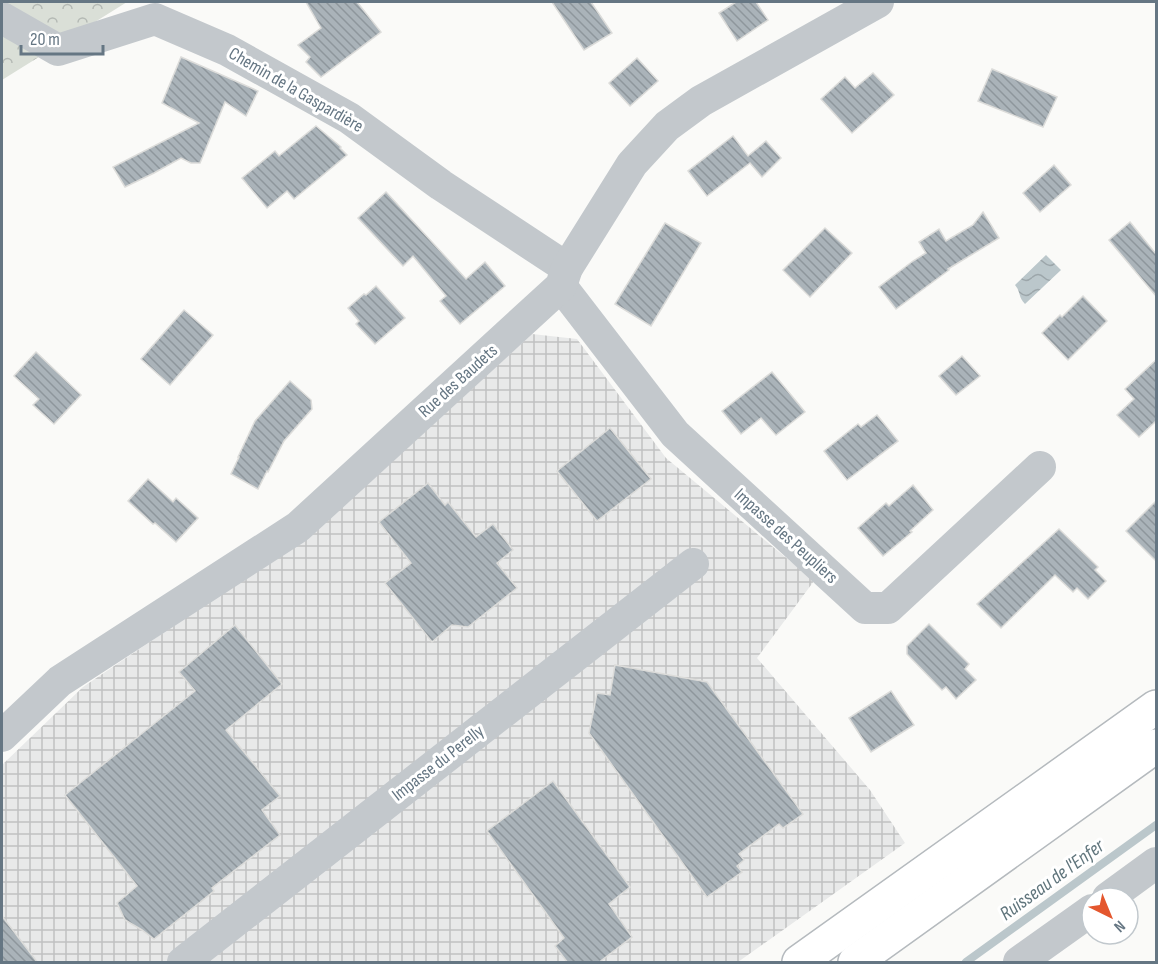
<svg xmlns="http://www.w3.org/2000/svg" width="1158" height="964" font-family="'Sofia Sans Condensed',sans-serif">
  <style>
    .industrial { fill: url(#industrial-grid) }
    .forest { fill: url(#forest-crowns) }
    .water { fill: url(#water-waves) }
    .lines { fill: none; stroke-linecap: round; stroke-linejoin: round }
    .stream { stroke: #bbc7cb; stroke-width: 8 }
    .building { fill: url(#building-back-hatch); stroke: #dcdcda; stroke-width: 1.5 }
    .primary-casing { stroke: #b5babe; stroke-width: 36 }
    .minor { stroke: #c3c8cc; stroke-width: 32 }
    .primary { stroke: #fff; stroke-width: 33 }
    .labels { text-anchor: middle; dominant-baseline: central; stroke-width: 6; stroke-linejoin: round; paint-order: stroke }
    .street-label { font-size: 18px; fill: #657683; stroke: #fff }
    .water-label { font-size: 20px; font-style: italic; fill: #60757c; stroke: #fff }
  </style>
  <defs>
    <pattern id="industrial-grid" width="8" height="8" patternUnits="userSpaceOnUse" patternTransform="scale(1.5)"><rect width="8" height="8" fill="#e8e9e9"/><path d="M0 4h8M4 0v8" fill="none" stroke="#c0c1c2"/></pattern>
    <pattern id="forest-crowns" width="20" height="18" patternUnits="userSpaceOnUse" patternTransform="scale(1.5)"><rect width="20" height="18" fill="#dadfd7"/><path d="M2 6a3 3 0 1 1 6 0M12 15a3 3 0 1 1 6 0" fill="none" stroke="#b4b9b4"/></pattern>
    <pattern id="water-waves" width="16" height="10" patternUnits="userSpaceOnUse" patternTransform="scale(1.5)"><rect width="16" height="10" fill="#bbc7cb"/><path d="M0 5q4-4 8 0t8 0" fill="none" stroke="#9ca6aa"/></pattern>
    <pattern id="building-back-hatch" width="6" height="6" patternUnits="userSpaceOnUse" patternTransform="scale(1.5)"><rect width="6" height="6" fill="#aab3b9"/><path d="M-1 5l2 2M0 0l6 6M5-1l2 2" fill="none" stroke="#8e969c"/></pattern>
  </defs>
  <rect width="100%" height="100%" fill="#fafaf8"/>
  <path class="industrial" d="M532,334l45,5 89,119 148,123 -57,77 113,132 35,53 -167,119h-736v-197l81,-78 234,-158z"/>
  <path class="forest" d="M2,2h125l-125,78z"/>
  <path class="water" d="M1046,255l15,15 -36,34c-7,-7 -4,-12 -10,-19z"/>
  <g class="lines">
    <path class="stream" d="M966,962l190,-137"/>
  </g>
  <g class="building">
    <path d="M306,2h51l24,30 -60,45 -15,-15 4,-5 -12,-12 23,-17z"/>
    <path d="M552,2h39l21,31 -28,17z"/>
    <path d="M736,2h20l12,18 -31,21 -18,-28z"/>
    <path d="M181,57l77,34 -12,25 -21,-14 -25,61h-9l-10,-5 -27,15 -29,14 -12,-20 86,-44 -37,-20z"/>
    <path d="M637,58l21,23 -28,25 -21,-23z"/>
    <path d="M992,69l65,28 -14,30 -65,-26z"/>
    <path d="M873,73l21,22 -42,38 -31,-34 24,-22 10,11z"/>
    <path d="M316,126l25,21 -1,1 7,7 -53,44 -7,-8 -20,17 -25,-30 33,-27 4,5z"/>
    <path d="M733,136l15,20 18,-15 15,17 -19,19 -12,-14 -43,33 -19,-25z"/>
    <path d="M1054,165l17,20 -31,27 -17,-19z"/>
    <path d="M386,192l80,87 19,-17 20,24 -45,38 -20,-23 6,-5 -33,-40 -10,10 -45,-48z"/>
    <path d="M983,212l16,26 -51,31 1,1 -53,39 -17,-22 34,-26 13,-8 -7,-11 20,-13 7,12 27,-16z"/>
    <path d="M1130,222l26,32v42l-47,-56z"/>
    <path d="M665,223l36,20 -50,83 -36,-22z"/>
    <path d="M825,228l27,25 -42,44 -27,-27z"/>
    <path d="M376,286l29,32 -30,26 -19,-20 3,-3 -11,-13 16,-14 2,1z"/>
    <path d="M1083,296l24,25 -39,39 -26,-27 18,-18 2,2z"/>
    <path d="M184,310l29,25 -43,50 -29,-26z"/>
    <path d="M36,352l45,43 -27,29 -21,-19 6,-6 -25,-23z"/>
    <path d="M962,356l18,20 -24,19 -17,-19z"/>
    <path d="M1156,360v64l-1,-2 -16,15 -22,-22 17,-16 -9,-10z"/>
    <path d="M772,372l33,40 -29,23 -15,-17 -20,16 -19,-23z"/>
    <path d="M290,381l21,19 1,9 -28,32 -16,31 -1,-1 -9,18 -27,-15 8,-17h-1l17,-36z"/>
    <path d="M877,415l21,26 -51,39 -23,-29 34,-27 3,3z"/>
    <path d="M610,428l41,51 -54,42 -40,-50z"/>
    <path d="M148,479l25,23 3,-4 22,20 -22,24 -21,-19 -2,1 -25,-23z"/>
    <path d="M428,483l17,22 3,-3 28,35 17,-13 20,26 -16,13 20,25 -49,39 -16,-2 -20,17 -47,-59 26,-20 -32,-41z"/>
    <path d="M913,485l20,25 -23,21 2,1 -29,24 -25,-28 28,-25 3,3z"/>
    <path d="M1156,501v60l-30,-30z"/>
    <path d="M1059,529l39,38 -3,3 11,11 -18,18 -11,-11 -4,4 -18,-17 -54,53 -24,-24z"/>
    <path d="M929,624l40,40 -4,5 11,11 -20,19 -10,-12 -4,3 -35,-36v-8z"/>
    <path d="M235,625l47,59 -56,46 54,66 -18,14 18,25 -68,53 2,3 -60,48 -12,-9 -17,-10 -8,-17 20,-17 -72,-91 130,-104 -16,-19z"/>
    <path d="M615,665l92,17 96,132 -20,14 -4,-4 -40,30 5,6 -7,6 5,6 -35,25 -118,-164 8,-40 13,2z"/>
    <path d="M891,691l23,34 -43,27 -22,-34z"/>
    <path d="M553,781l77,106 -21,17 23,33 -34,26h-30l-13,-17 9,-8 -77,-107z"/>
    <path d="M2,916l36,47h-36z"/>
  </g>
  <g class="lines">
    <defs>
      <g id="primary">
        <path d="M799,962l357,-255"/>
        <path d="M855,962l301,-216"/>
      </g>
    </defs>
    <use href="#primary" class="primary-casing"/>
    <g class="minor">
      <path d="M2,18l56,32 97,-31 72,31 122,68 92,67 126,83"/>
      <path d="M561,286l114,148 190,174h23l152,-141"/>
      <path d="M2,736l58,-55 238,-154 263,-241 6,-18 65,-104 35,-38 34,-25 177,-99"/>
      <path d="M1108,898l48,-35"/>
      <path d="M183,962l510,-398"/>
      <path d="M1019,962l73,-52"/>
    </g>
    <use href="#primary" class="primary"/>
  </g>
  <g class="labels">
    <g class="street-label">
      <text transform="translate(296 90) rotate(30)">Chemin de la Gaspardière</text>
      <text transform="translate(458 381) rotate(-42)">Rue des Baudets</text>
      <text transform="translate(786 536) rotate(42)">Impasse des Peupliers</text>
      <text transform="translate(438 763) rotate(-38)">Impasse du Perelly</text>
    </g>
    <g class="water-label">
      <text transform="translate(1052 880) rotate(-36)">Ruisseau de l'Enfer</text>
    </g>
  </g>
  <rect width="1158" height="964" fill="none" stroke="#657683" stroke-width="6"/>
  <g transform="translate(1110 916) rotate(137)"><circle r="28" fill="#ffffff" stroke="#c1c8cd" stroke-width="1.5"/>
  <path d="M0-4.5L10 22L0 15L-10 22Z" fill="#e4572e"/>
  <text y="-9" font-size="16" font-weight="bold" text-anchor="middle" fill="#657683">N</text>
  </g>
  <path d="M21 45v9h82v-9" fill="none" stroke="#657683" stroke-width="3"/>
  <text x="30" y="45" font-size="18" fill="#657683" stroke="#ffffff" stroke-width="4.5" paint-order="stroke">20 m</text>
</svg>
